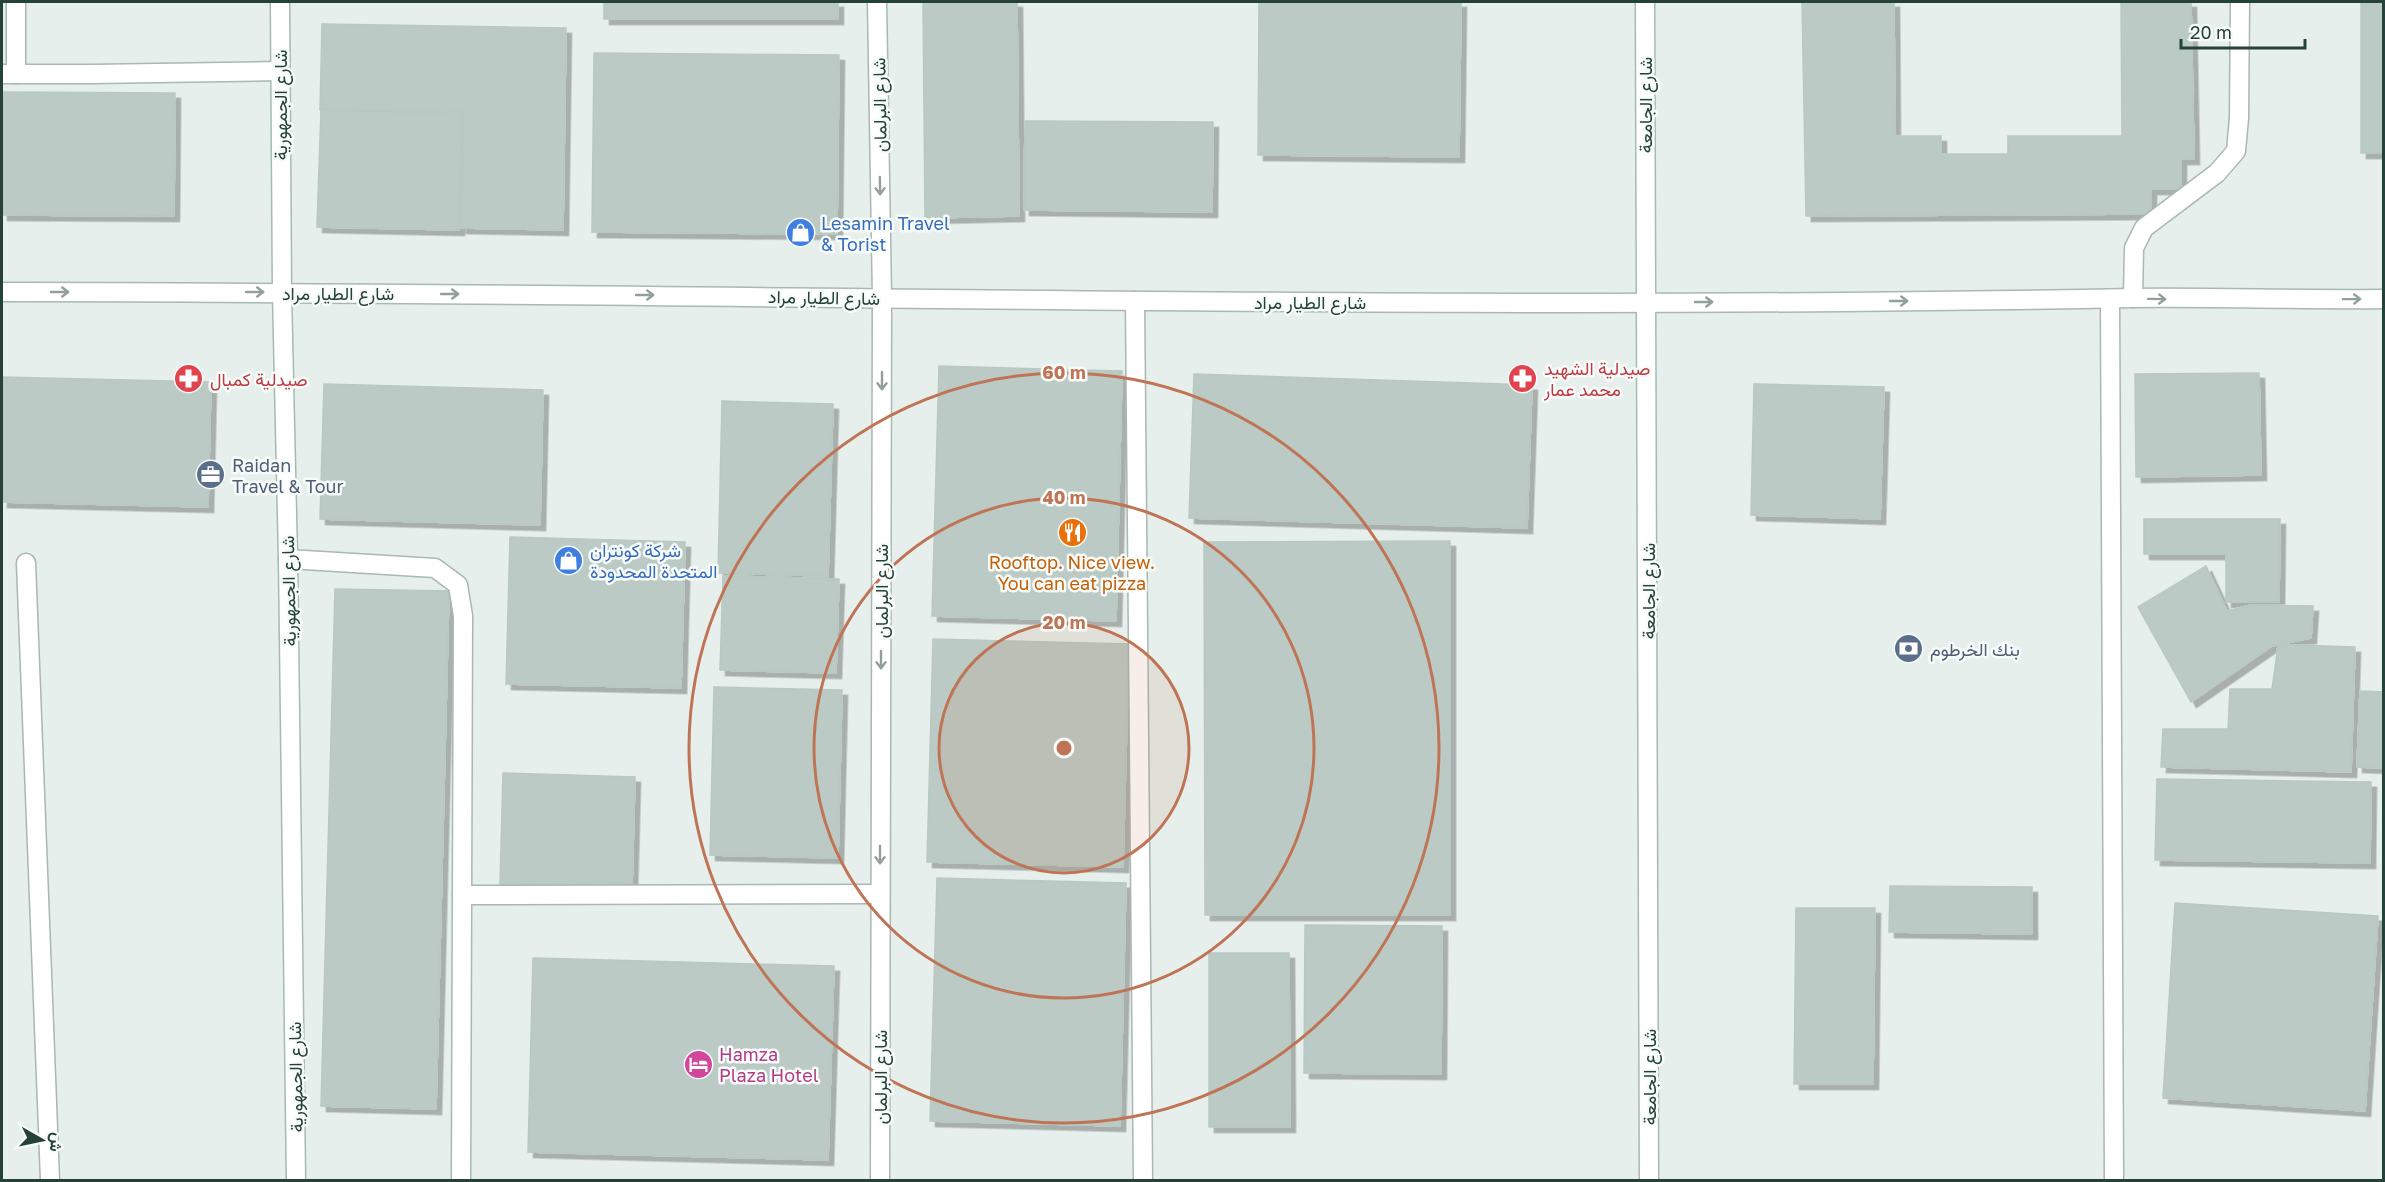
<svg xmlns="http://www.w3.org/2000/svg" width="2385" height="1182" font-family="'Golos Text',Vazirmatn,sans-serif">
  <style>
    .building { fill: #bbcac4; stroke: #b8c9c2; stroke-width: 1.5; filter: url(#shadow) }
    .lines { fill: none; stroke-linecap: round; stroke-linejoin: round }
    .lane-casing { stroke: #a8b8b2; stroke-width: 21 }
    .street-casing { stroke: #a8b8b2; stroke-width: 21 }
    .secondary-casing { stroke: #a4bbb3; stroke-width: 21 }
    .lane { stroke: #fff; stroke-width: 18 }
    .street { stroke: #fff; stroke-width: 18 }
    .secondary { stroke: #fff; stroke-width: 18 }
    .oneway { stroke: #92a09c }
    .ring { fill: none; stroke: #c07456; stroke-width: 3 }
    .labels { text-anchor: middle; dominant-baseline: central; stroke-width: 5; stroke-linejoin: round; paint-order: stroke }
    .street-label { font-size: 18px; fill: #24423a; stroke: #f7fbf9 }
    .shop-label { font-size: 18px; fill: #366cbe; stroke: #f7fbf9; text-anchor: start }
    .health-label { font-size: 18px; fill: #be3a42; stroke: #f7fbf9; text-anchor: start }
    .service-label { font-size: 18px; fill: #4e5e75; stroke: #f7fbf9; text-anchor: start }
    .food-label { font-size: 18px; fill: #c56008; stroke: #f7fbf9 }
    .hotel-label { font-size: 18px; fill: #b23c85; stroke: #f7fbf9; text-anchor: start }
    .centre { fill: #c07456; stroke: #f7fbf9; stroke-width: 3 }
    .ring-label { font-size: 18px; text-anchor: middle; font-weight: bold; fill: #c07456; stroke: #f7fbf9; stroke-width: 5; stroke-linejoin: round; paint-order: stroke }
  </style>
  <defs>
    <filter id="shadow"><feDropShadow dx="5.5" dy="5.5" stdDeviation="0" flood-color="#0004"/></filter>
  </defs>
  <rect width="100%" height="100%" fill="#e6efeb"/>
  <g class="building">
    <rect x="604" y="2" width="234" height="17"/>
    <path d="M923,2h94l2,214 -94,2z"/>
    <path d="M1259,2h202l-2,155 -201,-2z"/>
    <path d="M1802,2h92l1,134h46v18h67v-18h114l-1,-134h70l3,157h-13v30h-30v25l-345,2z"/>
    <rect x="2361" y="2" width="23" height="151"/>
    <path d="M322,24l244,4 -3,202 -102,-2 2,-116 -143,-2z"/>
    <path d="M594,53l245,2 -2,179 -245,-2z"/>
    <path d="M2,92l173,1 -1,123 -172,-1z"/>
    <path d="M321,110l141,4 -3,116 -142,-3z"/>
    <path d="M1025,121l188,1 -1,90 -188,-2z"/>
    <path d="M939,366l183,5 -6,250 -184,-5z"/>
    <path d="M2259,373l2,102 -125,2 -1,-103z"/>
    <path d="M1194,374l338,11 -5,143 -338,-10z"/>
    <path d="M2,377l209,5 -3,125 -206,-5z"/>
    <path d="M324,384l219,6 -3,135 -220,-6z"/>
    <path d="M1754,384l130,3 -4,132 -129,-4z"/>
    <path d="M722,401l111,3 -5,172 -110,-3z"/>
    <path d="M2144,519h136l-1,83h-53v-48h-82z"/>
    <path d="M510,537l175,5 -4,146 -175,-4z"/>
    <path d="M1450,541v374h-245l-1,-373z"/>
    <path d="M2206,566l21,45 24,-6 62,1 -2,32 -39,8 -81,56 -53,-95z"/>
    <path d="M723,576l116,3 -3,94 -116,-3z"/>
    <path d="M335,589l114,2 -13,518 -115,-3z"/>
    <path d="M933,639l196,5 -6,223 -196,-5z"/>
    <path d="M2293,645l62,2 -4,125 -190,-5 2,-38h65l2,-40h42l6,-43z"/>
    <path d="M714,687l128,3 -4,168 -128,-3z"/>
    <path d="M2360,691l24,1v76l-27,-1z"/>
    <path d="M503,773l132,4 -3,110 -132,-3z"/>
    <path d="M2157,779l214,3 -1,81 -215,-3z"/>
    <path d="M937,878l189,5 -6,243 -190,-5z"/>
    <path d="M1890,886l142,1v47l-143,-2z"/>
    <path d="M2175,903l203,13 -13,195 -202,-13z"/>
    <path d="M1796,908h79l-2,176h-79z"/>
    <path d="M1305,925l137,1 -1,148 -137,-1z"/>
    <path d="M1209,953h80l1,174h-81z"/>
    <path d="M533,958l301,8 -6,194 -300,-8z"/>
  </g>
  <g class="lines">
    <defs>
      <g id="lane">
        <path d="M16,2v72"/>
        <path d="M2,74h91l187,-3"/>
        <path d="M2133,298l1,-50 10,-20 73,-55 19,-22 3,-33 1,-116"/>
        <path d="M288,559l147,9 23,17 5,31 -2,564"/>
        <path d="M26,563l24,617"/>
        <path d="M462,895l418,-1"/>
      </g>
      <g id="street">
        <path d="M877,2l5,295 -2,883"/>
        <path d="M2,292c710,0 1420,20 2130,6 84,-1 168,2 252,1"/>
        <path d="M2110,299l4,881"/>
        <path d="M1135,301l8,879"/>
      </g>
      <g id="secondary">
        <path d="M280,2l2,290 6,267 8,621"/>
        <path d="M1645,2l4,1178"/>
      </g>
    </defs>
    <use href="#lane" class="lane-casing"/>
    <use href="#street" class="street-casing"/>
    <use href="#secondary" class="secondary-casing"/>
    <use href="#lane" class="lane"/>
    <use href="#street" class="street"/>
    <use href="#secondary" class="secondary"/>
  </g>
  <defs><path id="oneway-shaft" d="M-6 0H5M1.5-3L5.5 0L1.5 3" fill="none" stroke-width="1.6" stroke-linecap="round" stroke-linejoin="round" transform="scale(1.5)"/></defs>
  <g class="oneway">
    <use href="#oneway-shaft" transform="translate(880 186) rotate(89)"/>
    <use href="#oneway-shaft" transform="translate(60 292)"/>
    <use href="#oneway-shaft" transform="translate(255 292)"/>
    <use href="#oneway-shaft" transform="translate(450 294)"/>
    <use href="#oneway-shaft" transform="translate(645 295)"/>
    <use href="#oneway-shaft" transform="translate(2157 299) rotate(1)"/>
    <use href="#oneway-shaft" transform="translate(2352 299) rotate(-1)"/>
    <use href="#oneway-shaft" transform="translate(1899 301)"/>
    <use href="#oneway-shaft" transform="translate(1704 302)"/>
    <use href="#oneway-shaft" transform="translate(882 381) rotate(90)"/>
    <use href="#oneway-shaft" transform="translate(881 660) rotate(90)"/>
    <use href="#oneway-shaft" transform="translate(880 855) rotate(90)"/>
  </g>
  <circle cx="1064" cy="748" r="125" fill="#c07456" fill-opacity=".12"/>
  <g class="ring">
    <circle cx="1064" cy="748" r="125"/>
    <circle cx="1064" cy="748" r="250"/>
    <circle cx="1064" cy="748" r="375"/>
  </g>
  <defs>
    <symbol id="shop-disc" viewBox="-11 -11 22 22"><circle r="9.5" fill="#3f7fe0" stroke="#f7fbf9"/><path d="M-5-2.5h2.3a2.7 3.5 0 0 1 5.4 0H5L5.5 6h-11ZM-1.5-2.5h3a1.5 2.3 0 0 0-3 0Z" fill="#fff"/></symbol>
    <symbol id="pharmacy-disc" viewBox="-11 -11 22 22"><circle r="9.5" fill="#e0444e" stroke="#f7fbf9"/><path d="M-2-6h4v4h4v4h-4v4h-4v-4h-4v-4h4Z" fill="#fff"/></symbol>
    <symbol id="office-disc" viewBox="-11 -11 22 22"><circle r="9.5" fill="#5c6f8a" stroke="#f7fbf9"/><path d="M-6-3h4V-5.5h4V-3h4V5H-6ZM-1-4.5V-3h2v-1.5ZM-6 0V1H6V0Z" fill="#fff"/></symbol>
    <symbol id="restaurant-disc" viewBox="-11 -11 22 22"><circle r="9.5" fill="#e8710a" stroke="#f7fbf9"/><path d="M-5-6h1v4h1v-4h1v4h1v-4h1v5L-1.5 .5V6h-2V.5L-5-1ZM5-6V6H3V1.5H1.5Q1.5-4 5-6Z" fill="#fff"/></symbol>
    <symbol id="bank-disc" viewBox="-11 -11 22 22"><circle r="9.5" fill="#5c6f8a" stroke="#f7fbf9"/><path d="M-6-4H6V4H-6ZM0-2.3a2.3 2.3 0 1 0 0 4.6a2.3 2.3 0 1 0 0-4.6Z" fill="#fff"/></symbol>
    <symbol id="hotel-disc" viewBox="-11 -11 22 22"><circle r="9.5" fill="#d1479c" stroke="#f7fbf9"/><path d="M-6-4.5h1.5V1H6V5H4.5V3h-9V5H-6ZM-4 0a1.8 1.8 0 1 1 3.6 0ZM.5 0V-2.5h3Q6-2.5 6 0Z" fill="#fff"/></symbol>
  </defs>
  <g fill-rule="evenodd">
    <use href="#shop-disc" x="784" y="216" width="33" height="33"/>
    <use href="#pharmacy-disc" x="1506" y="362" width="33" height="33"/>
    <use href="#pharmacy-disc" x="172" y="362" width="33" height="33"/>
    <use href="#office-disc" x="194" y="458" width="33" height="33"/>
    <use href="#restaurant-disc" x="1056" y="516" width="33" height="33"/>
    <use href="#shop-disc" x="552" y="544" width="33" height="33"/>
    <use href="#bank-disc" x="1892" y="632" width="33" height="33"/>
    <use href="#hotel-disc" x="682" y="1048" width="33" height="33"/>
  </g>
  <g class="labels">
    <g class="street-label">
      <text transform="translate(280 105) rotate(-90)">شارع الجمهورية</text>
      <text transform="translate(879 105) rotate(-91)">شارع البرلمان</text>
      <text transform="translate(1645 105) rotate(-90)">شارع الجامعة</text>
      <text x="338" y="293">شارع الطيار مراد</text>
      <text transform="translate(824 297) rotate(1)">شارع الطيار مراد</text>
      <text x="1310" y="302">شارع الطيار مراد</text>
      <text transform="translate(288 591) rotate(-91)">شارع الجمهورية</text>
      <text transform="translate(881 591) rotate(-90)">شارع البرلمان</text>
      <text transform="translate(1648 591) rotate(-90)">شارع الجامعة</text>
      <text transform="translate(295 1077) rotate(-91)">شارع الجمهورية</text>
      <text transform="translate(880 1077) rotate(-90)">شارع البرلمان</text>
      <text transform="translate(1649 1077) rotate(-90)">شارع الجامعة</text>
    </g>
    <g class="shop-label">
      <text x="821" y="223">Lesamin Travel<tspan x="821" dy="21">&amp; Torist</tspan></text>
      <text x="590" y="550">شركة كونتران<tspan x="590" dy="21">المتحدة المحدودة</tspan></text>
    </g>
    <g class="health-label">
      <text x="1544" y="368">صيدلية الشهيد<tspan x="1544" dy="21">محمد عمار</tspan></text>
      <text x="210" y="379">صيدلية كمبال</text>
    </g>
    <g class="service-label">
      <text x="232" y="465">Raidan<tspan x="232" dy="21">Travel &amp; Tour</tspan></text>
      <text x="1930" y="649">بنك الخرطوم</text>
    </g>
    <g class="food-label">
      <text x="1072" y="562">Rooftop. Nice view.<tspan x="1072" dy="21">You can eat pizza</tspan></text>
    </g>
    <g class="hotel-label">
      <text x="719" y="1054">Hamza<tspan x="719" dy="21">Plaza Hotel</tspan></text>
    </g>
  </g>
  <circle cx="1064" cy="748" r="9" class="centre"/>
  <g class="ring-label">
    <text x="1064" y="379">60 m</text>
    <text x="1064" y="504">40 m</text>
    <text x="1064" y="629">20 m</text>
  </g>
  <rect width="2385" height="1182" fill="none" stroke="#24423a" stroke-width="6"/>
  <g transform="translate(42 1140) rotate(99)" stroke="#f7fbf9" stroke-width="4.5" paint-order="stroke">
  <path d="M0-4.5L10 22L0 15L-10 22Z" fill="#24423a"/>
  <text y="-9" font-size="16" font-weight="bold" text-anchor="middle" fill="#24423a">ش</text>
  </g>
  <path d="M2181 39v9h124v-9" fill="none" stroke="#24423a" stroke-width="3"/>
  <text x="2190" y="39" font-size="18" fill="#24423a" stroke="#f7fbf9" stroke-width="4.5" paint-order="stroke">20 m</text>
</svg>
